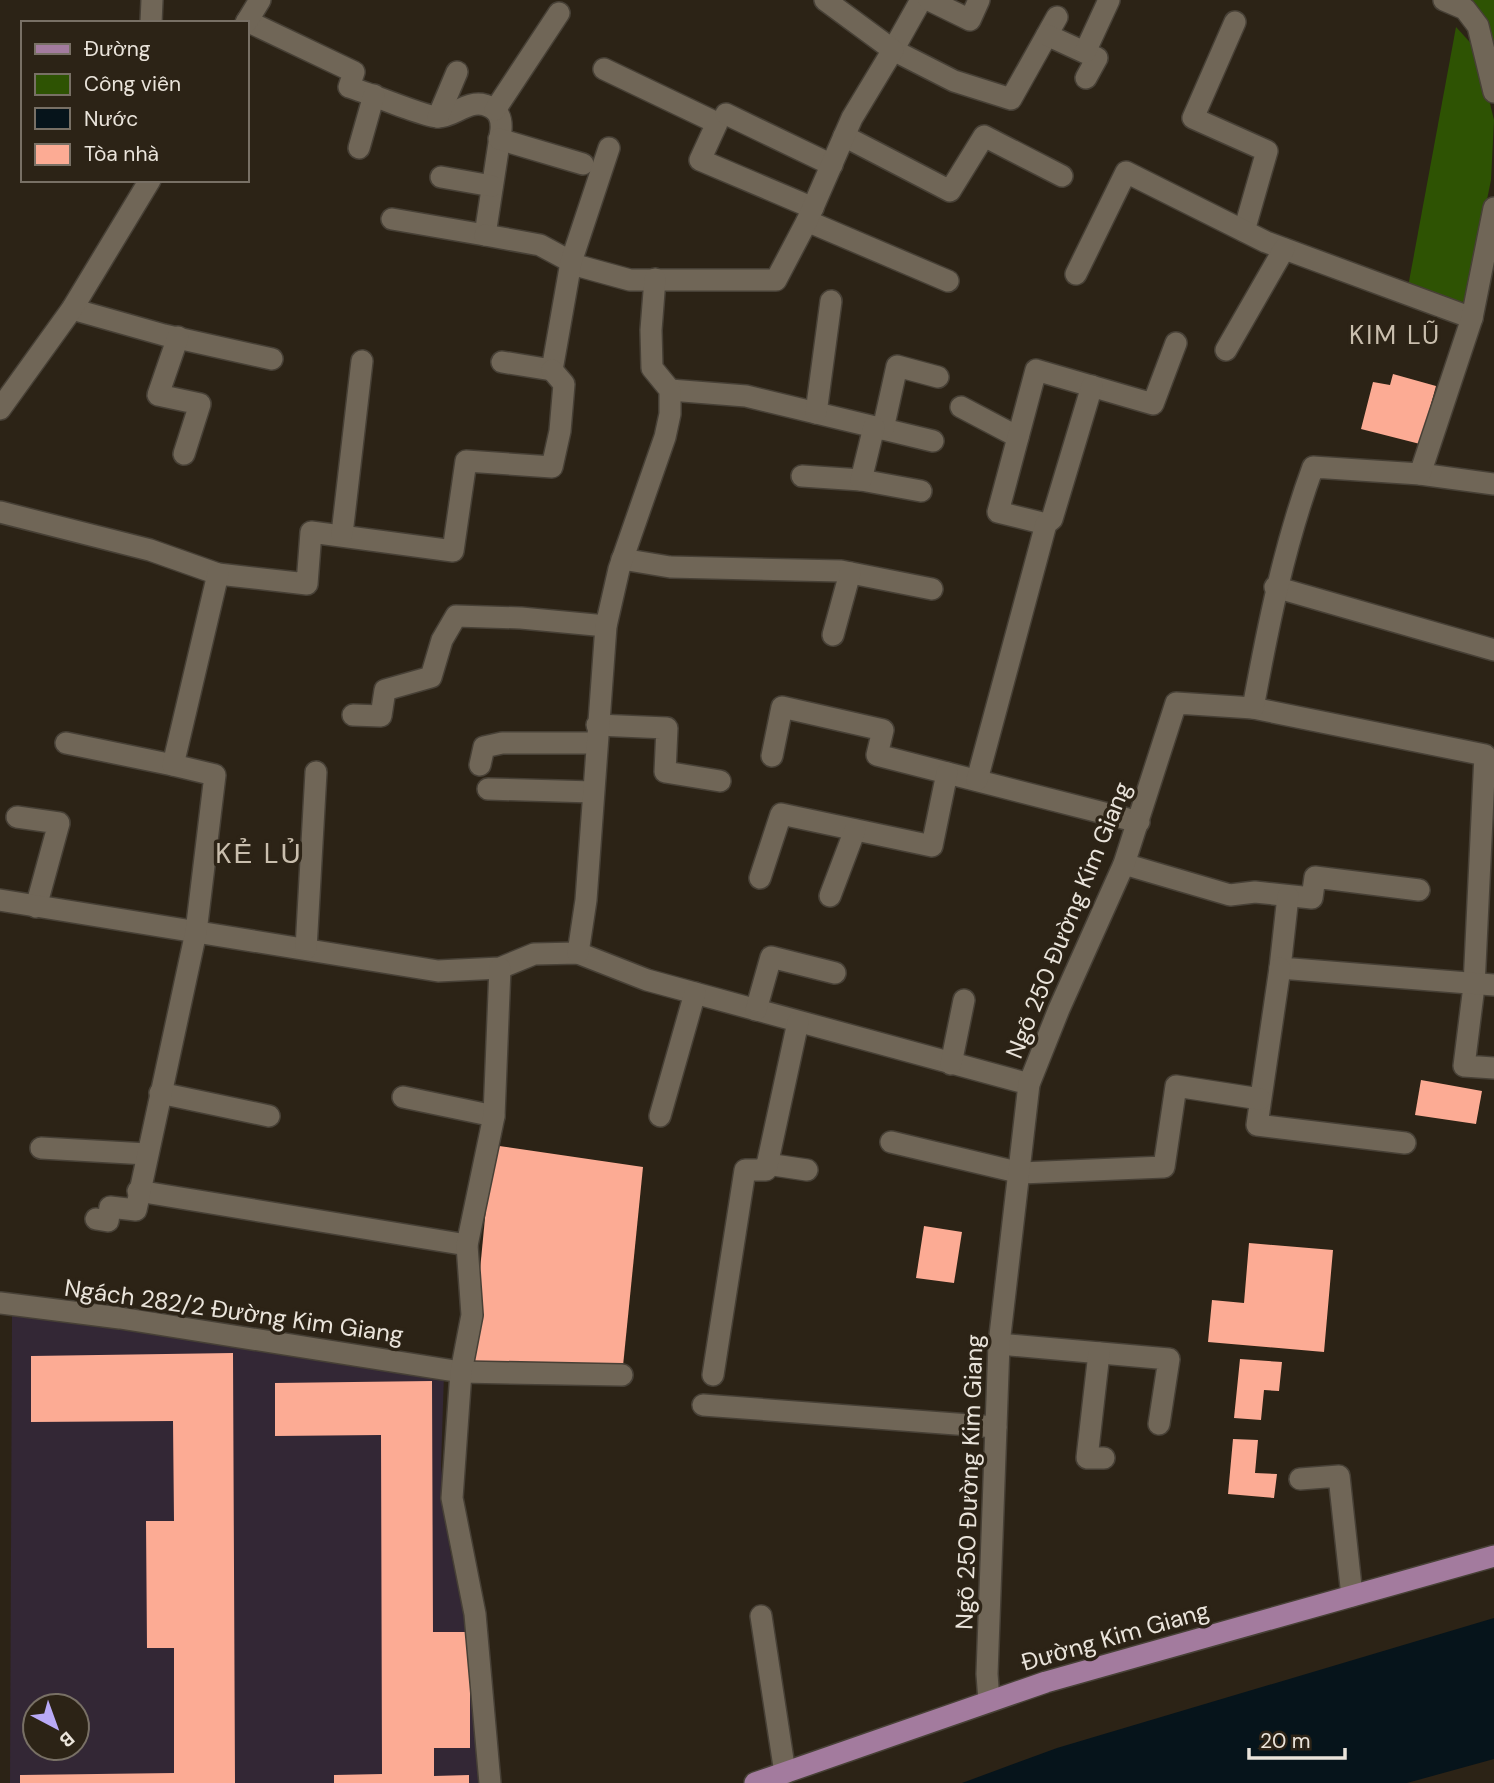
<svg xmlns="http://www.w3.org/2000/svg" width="1494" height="1783" font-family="'DM Sans',sans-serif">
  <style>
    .education { fill: #332735; fill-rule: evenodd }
    .green { fill: #2e5303 }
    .water { fill: #06141b }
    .building { fill: #fcab94 }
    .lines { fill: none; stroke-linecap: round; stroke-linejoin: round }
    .minor-casing { stroke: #474036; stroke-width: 24 }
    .major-casing { stroke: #474036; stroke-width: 24 }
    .minor { stroke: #706657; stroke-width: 21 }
    .major { stroke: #a37b9e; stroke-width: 21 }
    .labels { text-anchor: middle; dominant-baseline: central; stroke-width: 7; stroke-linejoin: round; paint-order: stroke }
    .street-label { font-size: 24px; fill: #eae4db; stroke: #2c2316 }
    .neighbourhood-label { font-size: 26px; letter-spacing: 2px; fill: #c9bead; stroke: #2c2316 }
    .quarter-label { font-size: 28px; letter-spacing: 2px; fill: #c9bead; stroke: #2c2316 }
  </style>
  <rect width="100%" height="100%" fill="#2c2316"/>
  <path class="education" d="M12,1315l432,59 -3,92 9,85 20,81 13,151h-473zM35,1706h42v42h-42z"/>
  <g class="green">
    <path d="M1458,0h36v49l-5,-2 -6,-32z"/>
    <path d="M1456,27l21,23 17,70 -3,60 -25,123 -58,-16z"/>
  </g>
  <path class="water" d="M1494,1618v141l-87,24h-445l95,-35z"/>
  <g class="building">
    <path d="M1393,374l43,12 -16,58 -59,-15 12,-47 17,3z"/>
    <path d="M1421,1080l61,11 -6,33 -61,-9z"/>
    <path d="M492,1145l151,22 -20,199 -152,-2z"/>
    <path d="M924,1226l38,6 -8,51 -38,-5z"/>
    <path d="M1249,1243l84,7 -9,102 -116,-10 4,-42 32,3z"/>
    <path d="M233,1353l2,430h-215v-8l154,-2v-125h-27l-1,-127h28l-1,-100 -142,1v-66z"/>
    <path d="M1240,1359l42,3 -3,29 -15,-1 -3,30 -27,-2z"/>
    <path d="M432,1381l1,251h37v116h-36v28l35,-1v8h-135v-8l48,-1 -1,-339 -106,1v-53z"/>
    <path d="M1233,1439l25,1 -3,33 22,1 -3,24 -46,-4z"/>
  </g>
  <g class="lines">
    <defs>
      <g id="minor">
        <path d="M921,0l-28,50 61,31 57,18 46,-82"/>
        <path d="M929,0l41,20 9,-20"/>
        <path d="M1444,0l21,9 13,17 16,66"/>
        <path d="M247,21l107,51 -5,15c17,5 76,30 89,30 16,0 29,-17 47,-12 13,4 17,13 16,25l-16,105 -93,-16"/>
        <path d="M1235,22l-42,96 74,33 -23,80"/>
        <path d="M151,23l1,-23"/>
        <path d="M246,23l14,-23"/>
        <path d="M1047,35l50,23 -11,20"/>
        <path d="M1085,52l24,-52"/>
        <path d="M604,69l113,54 -17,37 113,48"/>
        <path d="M495,110l64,-97"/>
        <path d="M726,114l106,51"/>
        <path d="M438,117l19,-45"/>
        <path d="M844,136l106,55 34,-55 78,40"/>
        <path d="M499,139l84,25"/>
        <path d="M359,148l15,-53"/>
        <path d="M441,177l51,9"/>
        <path d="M807,221l141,60"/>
        <path d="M485,235l55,10 39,21 51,14h146l31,-59 45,-103 41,-68 -68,-50"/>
        <path d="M1076,274l50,-102 140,70 206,76"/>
        <path d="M72,309l92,26 108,24"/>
        <path d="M178,337l-20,58 42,9 -16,50"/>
        <path d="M1226,350l58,-101"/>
        <path d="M502,362l50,8 19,-108 38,-114"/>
        <path d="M670,390l76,6 187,45"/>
        <path d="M961,407l57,30"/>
        <path d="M0,409l72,-100 78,-129"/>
        <path d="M816,413l15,-112"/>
        <path d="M883,429l14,-63 41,11"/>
        <path d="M1420,474l74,10"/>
        <path d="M802,476l59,4 60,11"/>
        <path d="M861,480l13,-53"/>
        <path d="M0,512l150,38 68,24 89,10 4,-52 142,19 13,-90 86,6 8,-36 4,-47 -12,-14"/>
        <path d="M1046,524l-48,-12 38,-142 117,34 23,-61"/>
        <path d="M342,534l20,-173"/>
        <path d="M622,559l48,8 171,4 91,18"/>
        <path d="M1275,587l219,63"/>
        <path d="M833,635l17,-62"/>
        <path d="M1253,708l232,47 -11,231 -10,80 30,2"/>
        <path d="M353,715l28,1 4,-26 46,-13 11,-37 14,-24 65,2 85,8"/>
        <path d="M597,725l70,3 -2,44 55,9"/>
        <path d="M66,743l107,22"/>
        <path d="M772,756l10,-49 101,23 -6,25 262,67"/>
        <path d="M480,765l4,-18 18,-4h94"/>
        <path d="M977,780l69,-256 6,-5 40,-133"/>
        <path d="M488,789l105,3"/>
        <path d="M17,817l42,6 -23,84"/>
        <path d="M1124,864l106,31 25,-3 57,6 3,-21 104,13"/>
        <path d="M760,878l21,-64 151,32 15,-73"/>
        <path d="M830,896l25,-66"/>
        <path d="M1288,896l-8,72 214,17"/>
        <path d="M0,900l438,71 62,-3 34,-14 44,-1 69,27 382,104"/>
        <path d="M306,949l10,-177"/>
        <path d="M578,953l8,-53 20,-274 13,-57 46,-132 5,-23v-24l-18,-22 -1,-38 4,-51"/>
        <path d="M1280,968l-23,157 148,18"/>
        <path d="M756,1010l15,-53 64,16"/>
        <path d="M951,1064l13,-64"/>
        <path d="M160,1093l109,23"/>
        <path d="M403,1097l91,19"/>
        <path d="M660,1116l35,-123"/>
        <path d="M891,1142l130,31 143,-6 12,-81 84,13"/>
        <path d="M41,1148l106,6"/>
        <path d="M767,1164l40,6"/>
        <path d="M138,1191l329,54"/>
        <path d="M96,1219l12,2 2,-14 26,3 60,-278 19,-157 -42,-10 45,-191"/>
        <path d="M0,1303l120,15 341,54 161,3"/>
        <path d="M999,1344l170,15 -10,65"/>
        <path d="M1099,1353l-12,105h17"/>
        <path d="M713,1375l32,-205h21l32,-148"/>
        <path d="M703,1405l293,22"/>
        <path d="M1300,1479l39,-3 13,120"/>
        <path d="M761,1616l24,157"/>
        <path d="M989,1701l-2,-27 12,-330 30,-260 30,-75 65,-145 52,-161 77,5c15,-82 31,-162 60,-241l107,7 52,-156 22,-110"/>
        <path d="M490,1783l-15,-169 -23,-116 9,-126 11,-57 -5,-70 27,-129 6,-148"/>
      </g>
      <path id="major" d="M755,1783l291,-101 448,-126"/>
    </defs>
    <use href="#minor" class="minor-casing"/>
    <use href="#major" class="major-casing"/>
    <use href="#minor" class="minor"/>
    <use href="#major" class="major"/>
  </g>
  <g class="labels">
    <g class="street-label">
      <text transform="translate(1068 920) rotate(-68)">Ngõ 250 Đường Kim Giang</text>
      <text transform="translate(234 1311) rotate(8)">Ngách 282/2 Đường Kim Giang</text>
      <text transform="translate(969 1482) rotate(-88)">Ngõ 250 Đường Kim Giang</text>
      <text transform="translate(1115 1636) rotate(-16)">Đường Kim Giang</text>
    </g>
    <g class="neighbourhood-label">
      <text x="1395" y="335">KIM LŨ</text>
    </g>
    <g class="quarter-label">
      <text x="259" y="853">KẺ LỦ</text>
    </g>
  </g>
  <rect x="21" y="21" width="228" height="161" fill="#2c2316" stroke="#787065" stroke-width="2"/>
  <rect x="35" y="44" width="35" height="10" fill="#a37b9e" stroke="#787065" stroke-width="2"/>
  <text x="84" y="56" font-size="21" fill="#eae4db">Đường</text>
  <rect x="35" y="74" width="35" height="21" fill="#2e5303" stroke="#787065" stroke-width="2"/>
  <text x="84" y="91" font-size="21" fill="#eae4db">Công viên</text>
  <rect x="35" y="108" width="35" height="21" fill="#06141b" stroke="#787065" stroke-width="2"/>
  <text x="84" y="126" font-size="21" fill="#eae4db">Nước</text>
  <rect x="35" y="144" width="35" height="21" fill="#fcab94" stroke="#787065" stroke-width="2"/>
  <text x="84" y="161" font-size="21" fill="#eae4db">Tòa nhà</text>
  <g transform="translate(56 1727) rotate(139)"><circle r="33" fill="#2c2316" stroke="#787065" stroke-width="2"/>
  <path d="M0-5L12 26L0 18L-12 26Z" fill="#b9aaf7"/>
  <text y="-10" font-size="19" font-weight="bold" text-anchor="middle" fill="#eae4db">B</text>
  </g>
  <path d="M1249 1748v10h96v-10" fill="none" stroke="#eae4db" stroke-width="3.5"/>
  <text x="1260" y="1748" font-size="21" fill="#eae4db" stroke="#2c2316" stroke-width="5" paint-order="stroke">20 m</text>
</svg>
